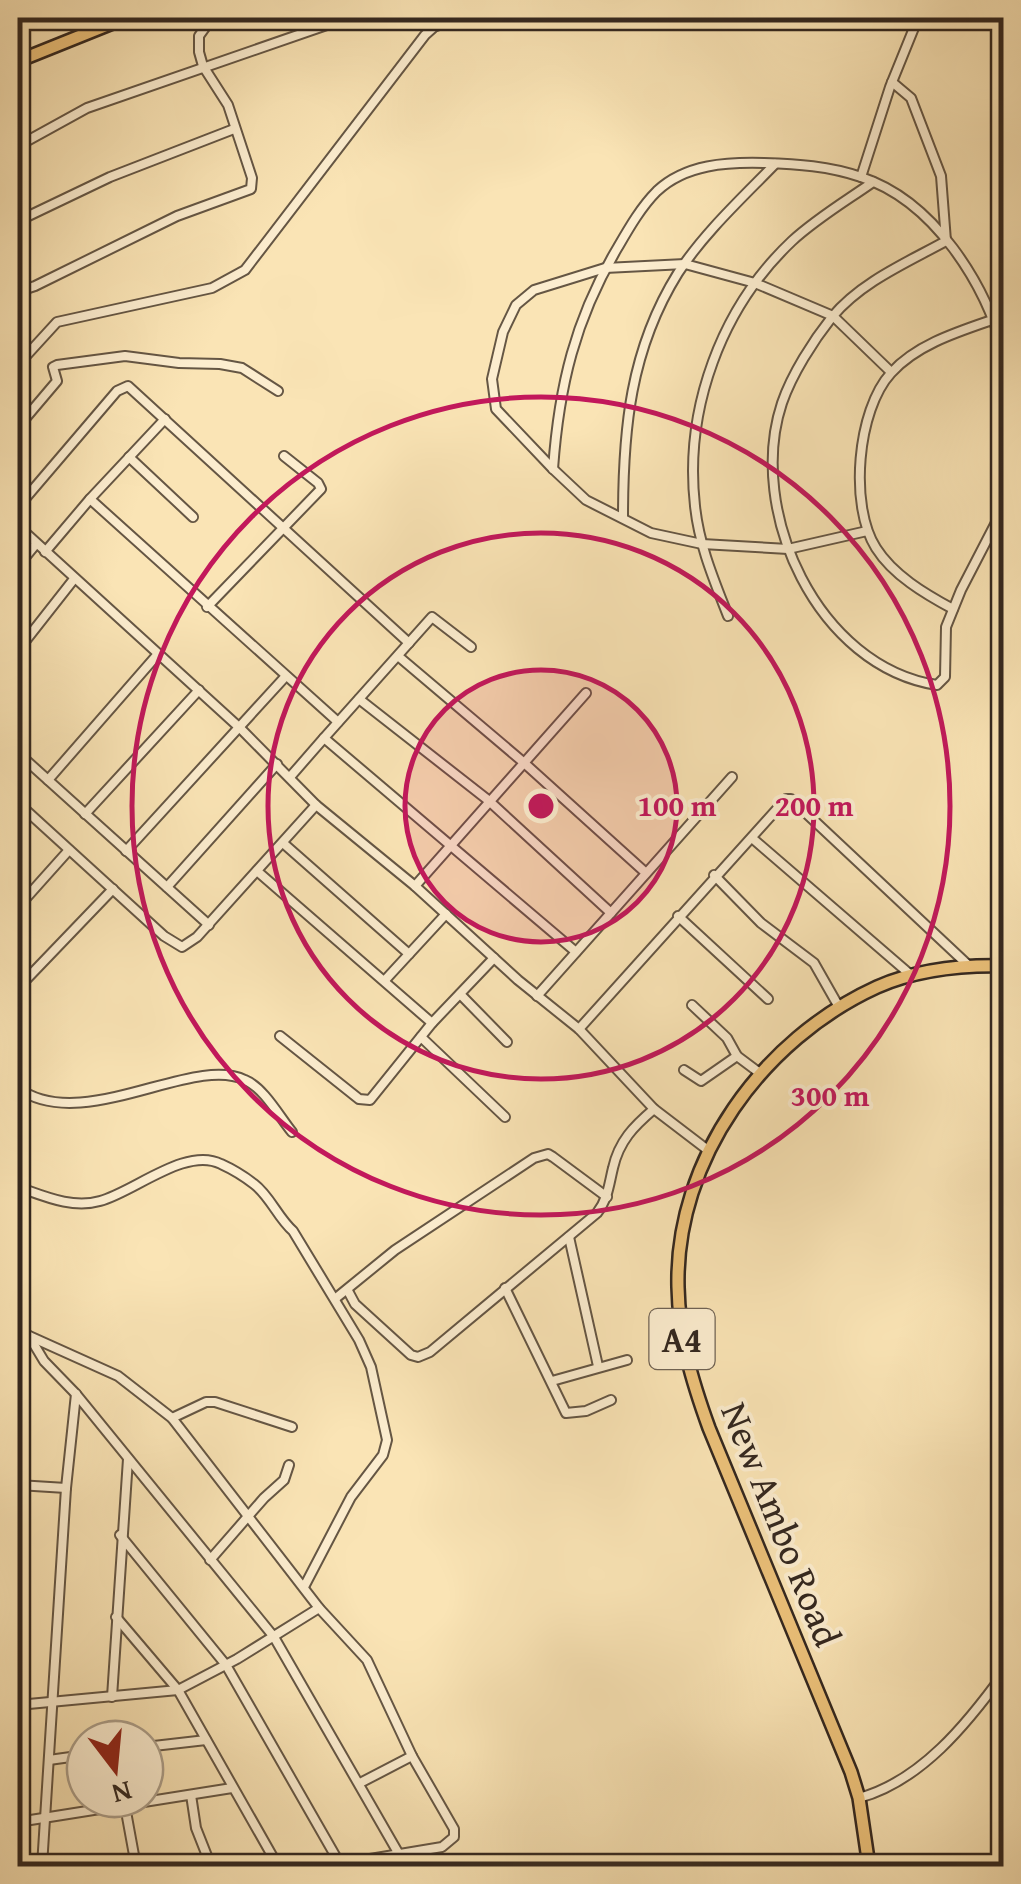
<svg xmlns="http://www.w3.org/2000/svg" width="1021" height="1884" font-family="'Gentium Book Plus',serif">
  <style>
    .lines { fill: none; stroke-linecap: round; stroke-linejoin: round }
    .street-casing { stroke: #655644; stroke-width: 12 }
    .primary-casing { stroke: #33271f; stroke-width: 16 }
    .street { stroke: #fcedcf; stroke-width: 8 }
    .primary { stroke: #edc27a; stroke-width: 11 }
    .ring { fill: none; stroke: #c2185b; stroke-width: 5 }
    .labels { text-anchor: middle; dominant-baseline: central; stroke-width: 8; stroke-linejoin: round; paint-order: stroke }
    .shield { fill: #fcedcf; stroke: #6f6254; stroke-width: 2.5 }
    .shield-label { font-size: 35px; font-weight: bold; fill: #33271f }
    .street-label { font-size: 38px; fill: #33271f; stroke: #fcedcf }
    .centre { fill: #c2185b; stroke: #fcedcf; stroke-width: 5 }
    .ring-label { font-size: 30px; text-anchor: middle; font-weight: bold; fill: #c2185b; stroke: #fcedcf; stroke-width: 8; stroke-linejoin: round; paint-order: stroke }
  </style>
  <rect width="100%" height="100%" fill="#fae4b5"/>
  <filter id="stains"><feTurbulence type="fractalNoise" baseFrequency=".002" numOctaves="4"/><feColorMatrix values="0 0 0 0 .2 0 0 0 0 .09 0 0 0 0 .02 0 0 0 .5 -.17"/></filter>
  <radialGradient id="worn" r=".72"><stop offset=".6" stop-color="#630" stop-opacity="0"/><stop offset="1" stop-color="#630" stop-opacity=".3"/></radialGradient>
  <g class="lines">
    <defs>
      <g id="street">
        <path d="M892,82l19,16 30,78 5,65c-40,22 -85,41 -114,76 -19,24 -40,57 -50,86 -36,108 36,264 155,282l8,-8 1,-50 15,-37 43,-83"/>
        <path d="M18,146l69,-38 260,-90"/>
        <path d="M861,177l29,-90 28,-69"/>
        <path d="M18,221l92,-44 124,-48"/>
        <path d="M18,286l8,3 9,-3 142,-70 74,-27 1,-11 -24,-73 -25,-39 -4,-14v-16l13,-18"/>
        <path d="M18,358l7,-1 32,-35 155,-34 33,-18 180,-235 9,-8 23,-9"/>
        <path d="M18,427l39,-46 -4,-14 4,-2 68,-9 54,7 41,1 22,4 36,23"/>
        <path d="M129,457l64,60"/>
        <path d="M553,469c6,-83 22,-150 65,-222 11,-19 23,-40 39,-56 29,-27 70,-29 107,-28 33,1 65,3 97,14 73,24 124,106 143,176"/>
        <path d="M90,499l75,-80"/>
        <path d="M18,507l99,-116 11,-5 281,257"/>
        <path d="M623,518c0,-88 7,-168 55,-245 26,-40 64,-75 97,-109"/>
        <path d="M18,526l223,203 75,76 99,81 103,94 61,49 75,80 55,42"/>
        <path d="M867,531l-79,18 -86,-5 -51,-11 -65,-33 -33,-31 -57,-60 -4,-30 11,-47 13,-27 18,-15 71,-22 80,-4 70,19 78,33 58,56"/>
        <path d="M45,552l45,-53 248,223"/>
        <path d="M18,566l18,-22"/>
        <path d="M207,607l114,-118 -3,-6 -34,-27"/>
        <path d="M953,609c-28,-15 -60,-34 -77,-61 -27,-42 -19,-138 15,-175 25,-28 66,-41 101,-53"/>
        <path d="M728,616c-14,-36 -29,-71 -33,-110 -11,-97 26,-198 97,-265 25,-23 54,-40 81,-59"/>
        <path d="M19,649l55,-70"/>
        <path d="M398,656l124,105 124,112"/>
        <path d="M359,699l129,101 123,113"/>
        <path d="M324,738l108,-121 39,30"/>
        <path d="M18,753l191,172"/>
        <path d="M290,777l34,-39 252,214"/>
        <path d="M48,780l110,-126"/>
        <path d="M18,803l146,133 18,11 15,-10 119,-132"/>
        <path d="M85,814l114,-124"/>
        <path d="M752,838l160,138"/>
        <path d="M283,843l126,111"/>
        <path d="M126,851l159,-174"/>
        <path d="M257,871l175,152"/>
        <path d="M714,875l47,48 53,40 25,44"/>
        <path d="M415,886l171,-193"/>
        <path d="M167,887l110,-123"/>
        <path d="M18,907l51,-57"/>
        <path d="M678,916l90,83"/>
        <path d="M386,979l60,-65"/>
        <path d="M18,988l95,-99"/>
        <path d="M460,994l47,48"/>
        <path d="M537,996l195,-219"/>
        <path d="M692,1005l35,33 10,18"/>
        <path d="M579,1029l207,-230h5l177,166"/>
        <path d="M280,1036l79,63 11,1 62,-77 62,-65"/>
        <path d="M421,1037l84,80"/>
        <path d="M684,1070l17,11 36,-25 24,18"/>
        <path d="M18,1088c64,47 175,-34 227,-8 19,8 34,36 47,52"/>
        <path d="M18,1187c26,9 54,22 82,14 34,-9 86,-55 121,-37 11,5 24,13 33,20 16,12 24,34 39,47l66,109 12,27 16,73 -4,15 -32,42 -47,90"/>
        <path d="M569,1237l29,129"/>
        <path d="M505,1288l61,125 20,-2 25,-11"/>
        <path d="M348,1291l7,13 56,51 7,2 12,-5 167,-139c11,-14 12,-29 16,-45 6,-27 21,-42 41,-59"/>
        <path d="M336,1298l59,-48 139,-92 14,-4 5,3 54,40"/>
        <path d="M18,1331l100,45 54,42 147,190 48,52 45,96 42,73v8l-12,10 -114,19"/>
        <path d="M29,1336l15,25 32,33 198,243 126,219"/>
        <path d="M18,1354l1,-22"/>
        <path d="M552,1381l75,-21"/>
        <path d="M172,1418l34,-16h9l77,25"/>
        <path d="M18,1485l48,3"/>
        <path d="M120,1535l106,130 114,199"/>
        <path d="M210,1560l54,-62 20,-18 5,-15"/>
        <path d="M116,1617l62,73 100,176"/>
        <path d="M112,1697l16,-238"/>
        <path d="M18,1705l160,-15 59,-31 82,-51"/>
        <path d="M145,1747l61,-7"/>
        <path d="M49,1760l36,-5"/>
        <path d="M360,1783l52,-27"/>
        <path d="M191,1795l5,33 15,38"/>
        <path d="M859,1798c62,-17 108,-74 145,-125"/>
        <path d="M125,1806l11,60"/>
        <path d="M18,1822l214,-34"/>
        <path d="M42,1866l24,-378 10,-94"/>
      </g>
      <g id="primary">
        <path d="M18,26l20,-8"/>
        <path d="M18,61l107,-43"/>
        <path d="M869,1866l-10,-68 -8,-26 -142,-344c-17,-47 -30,-90 -31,-141 -3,-128 85,-248 199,-300 39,-17 85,-22 127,-21"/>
      </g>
    </defs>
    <use href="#street" class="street-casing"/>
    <use href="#primary" class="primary-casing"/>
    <use href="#street" class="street"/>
    <use href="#primary" class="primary"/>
  </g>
  <circle cx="541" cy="806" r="136" fill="#c2185b" fill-opacity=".12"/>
  <g class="ring">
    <circle cx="541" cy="806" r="136"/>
    <circle cx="541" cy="806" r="273"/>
    <circle cx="541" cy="806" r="409"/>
  </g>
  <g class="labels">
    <rect class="shield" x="649.5" y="1309" width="65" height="60" rx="8"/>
    <g class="shield-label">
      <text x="682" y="1339">A4</text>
    </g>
    <g class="street-label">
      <text transform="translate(782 1524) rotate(68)">New Ambo Road</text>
    </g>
  </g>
  <circle cx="541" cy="806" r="15" class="centre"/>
  <g class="ring-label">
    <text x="677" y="816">100 m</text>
    <text x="814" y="816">200 m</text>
    <text x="830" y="1106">300 m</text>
  </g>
  <rect width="1021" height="1884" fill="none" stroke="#fae4b5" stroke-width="60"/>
  <rect x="20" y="20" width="981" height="1844" fill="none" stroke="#33271f" stroke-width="5"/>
  <rect x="30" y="30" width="961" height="1824" fill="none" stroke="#33271f" stroke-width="2.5"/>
  <g transform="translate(115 1769) rotate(164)"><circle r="48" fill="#fcedcf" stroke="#ac9e89" stroke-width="2.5"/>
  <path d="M0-8L18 38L0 25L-18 38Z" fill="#8f2418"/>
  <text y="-15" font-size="28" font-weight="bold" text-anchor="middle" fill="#33271f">N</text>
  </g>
  <rect width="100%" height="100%" filter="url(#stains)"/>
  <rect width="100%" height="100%" fill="url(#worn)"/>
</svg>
